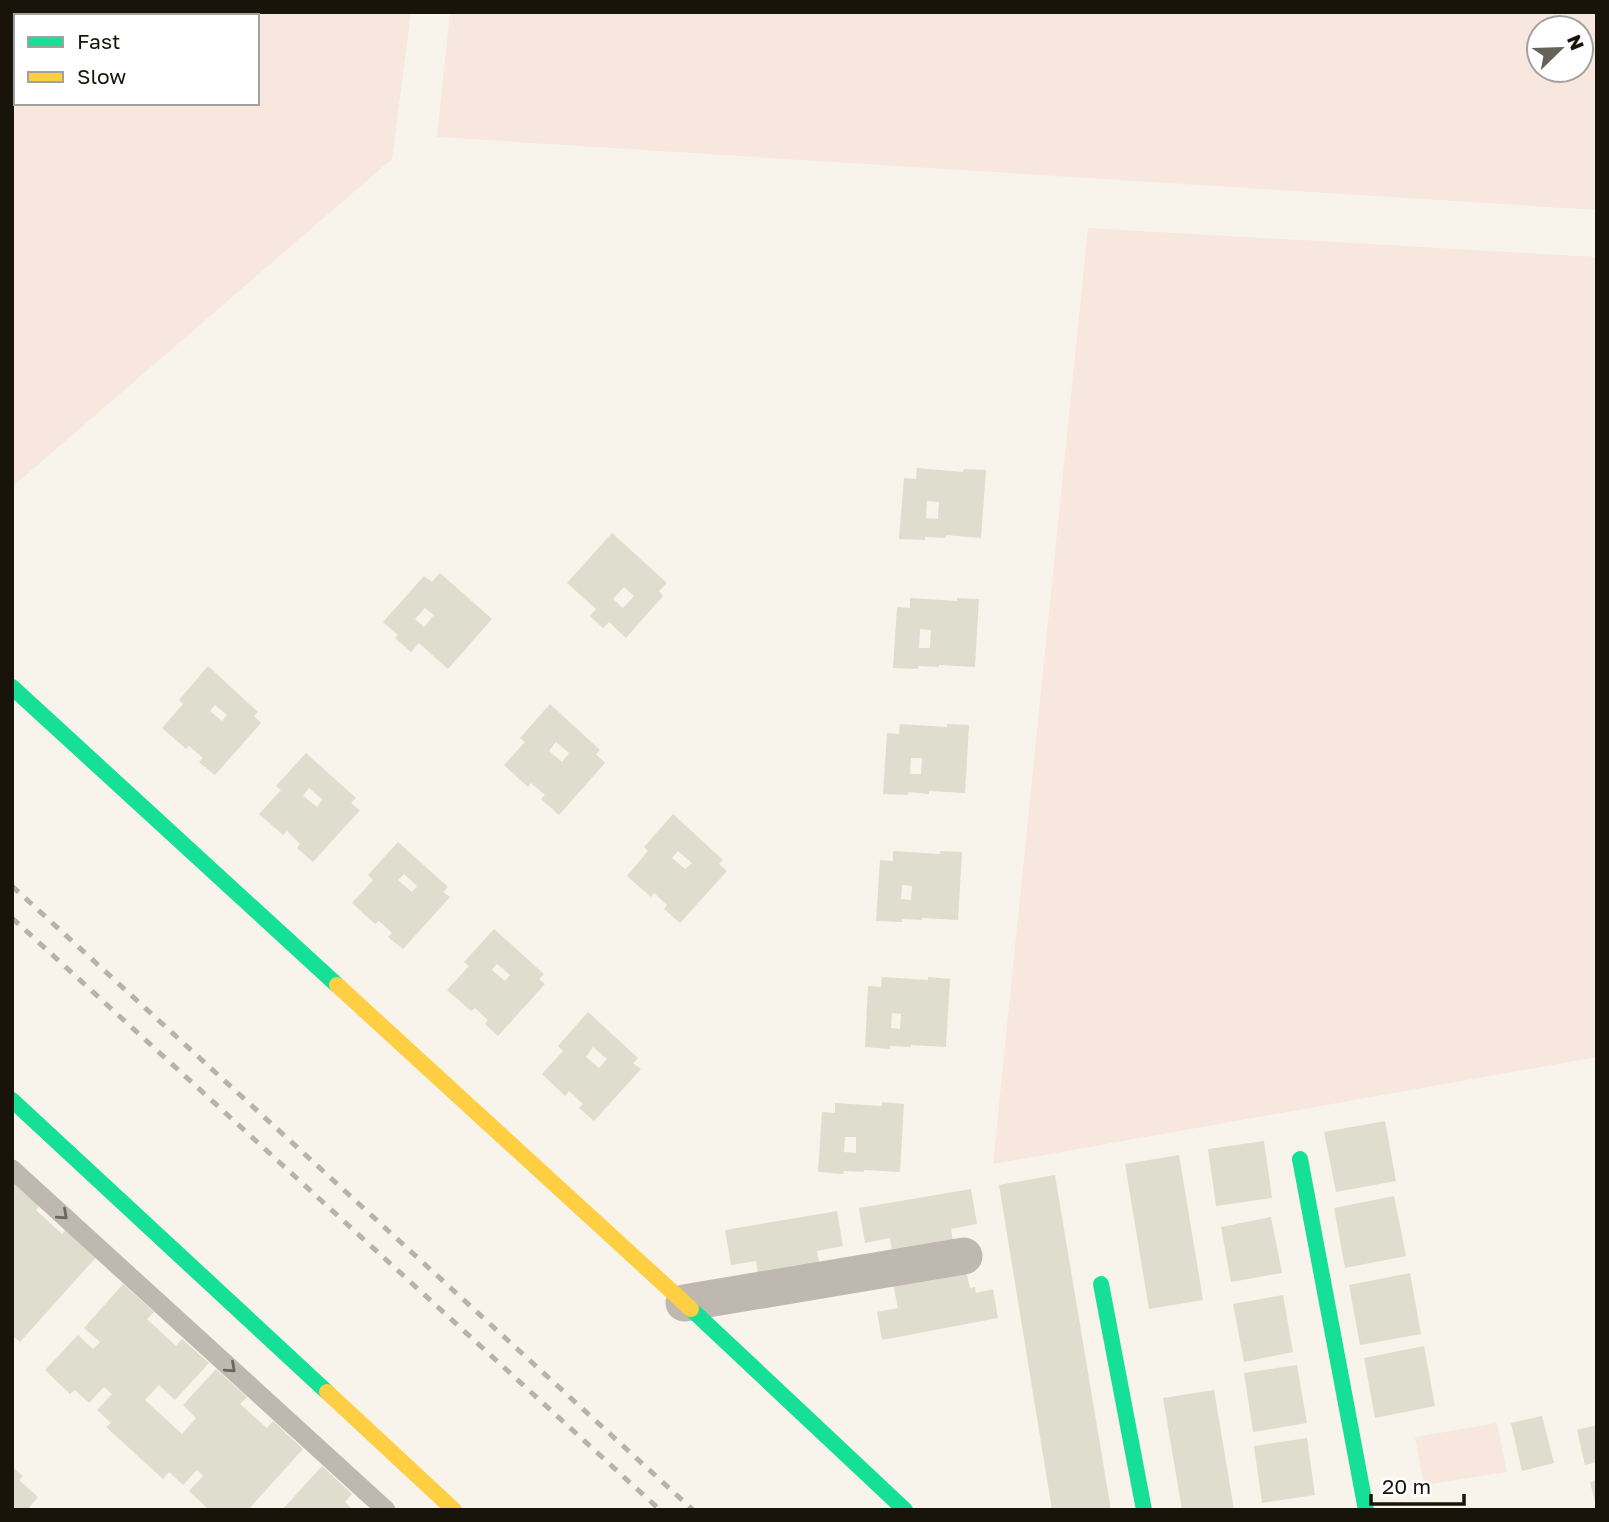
<svg xmlns="http://www.w3.org/2000/svg" width="1609" height="1522" font-family="'Golos Text',sans-serif">
  <style>
    .green { fill: #f7e7df; fill-rule: evenodd }
    .building { fill: #dfddce; fill-rule: evenodd }
    .lines { fill: none; stroke-linecap: round; stroke-linejoin: round }
    .lane { stroke: #beb8b1; stroke-width: 19 }
    .street { stroke: #beb8b1; stroke-width: 37 }
    .fast { stroke: #16e098; stroke-width: 16 }
    .slow { stroke: #ffcf43; stroke-width: 16 }
    .rail { stroke: #b7b3ab; stroke-width: 5; stroke-dasharray: 9 9; stroke-linecap: butt }
    .oneway { stroke: #6c665e }
  </style>
  <rect width="100%" height="100%" fill="#f8f4eb"/>
  <g class="green">
    <path d="M12,12h399l-19,147 -380,328zM16,16h241v87h-241z"/>
    <path d="M450,12h1147v198l-1160,-73zM1539,28h42v42h-42z"/>
    <path d="M1088,228l509,29v800l-604,107z"/>
    <path d="M1497,1423l10,49 -83,13 -9,-48z"/>
  </g>
  <g class="building">
    <path d="M917,468l46,4 1,-3 22,1 -5,68 -35,-3 -1,3 -20,-1v3l-26,-1 5,-61 12,1zM927,501l12,1 -1,17 -12,-1z"/>
    <path d="M612,533l55,50 -8,8 4,5 -37,42 -17,-16 -6,6 -13,-12 6,-7 -29,-26zM624,587l10,9 -11,12 -10,-9z"/>
    <path d="M440,573l52,46 -44,50 -29,-26 -8,9 -16,-14 3,-3 -15,-13 41,-46 8,6zM425,608l9,7 -10,12 -9,-8z"/>
    <path d="M910,598l47,3v-3l22,1 -4,68 -36,-2v2l-20,-1 -1,3 -25,-1 4,-61 13,1zM920,629l11,1 -1,18h-11z"/>
    <path d="M208,666l50,46 -4,4 7,7 -46,52 -16,-13 4,-4 -14,-12 -3,3 -24,-21 21,-24 -4,-4zM215,705l12,10 -5,6 -12,-10z"/>
    <path d="M550,704l50,46 -4,4 9,9 -46,52 -18,-16 4,-4 -14,-12 -3,4 -24,-22 21,-23 -5,-4zM556,742l13,11 -7,9 -13,-11z"/>
    <path d="M900,724l47,3v-3l22,1 -4,68 -36,-2v3l-21,-2v3l-25,-1 4,-61 12,1zM911,758h11l-1,16h-11z"/>
    <path d="M306,753l50,45 -5,5 9,7 -47,52 -16,-14 3,-4 -13,-13 -4,4 -24,-21 22,-24 -5,-4zM309,788l13,11 -5,8 -14,-11z"/>
    <path d="M673,814l50,46 -4,4 8,7 -47,52 -16,-14 3,-4 -13,-12 -3,4 -24,-21 21,-25 -4,-4zM678,851l14,12 -7,6 -13,-11z"/>
    <path d="M398,842l50,45 -5,5 7,5 -47,52 -15,-12 4,-4 -13,-12 -4,3 -23,-21 21,-23 -5,-5zM404,874l13,12 -5,6 -14,-12z"/>
    <path d="M893,851l47,3v-3l22,1 -4,68 -36,-2v2l-20,-1v3l-26,-1 4,-61 13,1zM902,885l10,1 -1,14 -10,-1z"/>
    <path d="M494,929l50,45 -5,5 6,5 -47,52 -13,-12 3,-4 -13,-12 -4,3 -24,-21 22,-24 -5,-4zM497,964l13,11 -5,6 -13,-11z"/>
    <path d="M882,977l46,3v-3l22,2 -4,68 -35,-2v2l-21,-1v3l-25,-2 3,-61 13,1zM892,1013l9,1 -1,15 -9,-1z"/>
    <path d="M588,1012l50,46 -5,5 8,6 -47,52 -15,-13 4,-4 -14,-13 -4,5 -23,-22 21,-23 -5,-5zM593,1047l14,12 -8,9 -13,-11z"/>
    <path d="M882,1102l22,2 -4,68 -36,-2v2l-20,-1 -1,3 -25,-2 4,-60 13,1v-10l47,3zM845,1137h11v16l-12,-1z"/>
    <path d="M1385,1121l11,60 -60,11 -12,-60z"/>
    <path d="M1264,1141l8,57 -56,8 -8,-57z"/>
    <path d="M1179,1155l24,145 -54,9 -24,-145z"/>
    <path d="M1055,1175l56,335h-59l-53,-325z"/>
    <path d="M12,1176l30,27 -6,7 26,24 6,-7 30,28 -78,87 -8,-7z"/>
    <path d="M971,1189l6,35 -26,5 3,19 -61,11 -3,-21 -25,5 -6,-35z"/>
    <path d="M1394,1196l12,60 -61,12 -11,-60z"/>
    <path d="M837,1211l6,35 -26,5 4,20 -62,10 -3,-20 -25,4 -6,-35z"/>
    <path d="M1271,1217l11,56 -51,9 -10,-55z"/>
    <path d="M966,1270l4,18 5,-1 1,6 17,-4 5,29 -116,22 -5,-28 21,-4 -5,-24z"/>
    <path d="M1410,1273l11,61 -61,11 -11,-60z"/>
    <path d="M123,1284l31,28 -7,7 29,27 6,-7 27,24 -34,37 -16,-15 -14,15 37,34 14,-16 -13,-13 33,-36 31,28 -7,7 27,24 6,-7 30,28 -55,61h-39l-20,-19 14,-15 -6,-6 -14,15 -14,-13 -6,7 -57,-52 5,-4 -14,-13 15,-16 -8,-7 -15,16 -14,-13 -5,4 -25,-24 33,-35 15,14 7,-7 -16,-14z"/>
    <path d="M1283,1295l10,57 -49,10 -11,-58z"/>
    <path d="M1424,1346l11,60 -60,12 -11,-60z"/>
    <path d="M1297,1365l10,58 -54,9 -9,-59z"/>
    <path d="M1214,1390l20,120h-52l-19,-112z"/>
    <path d="M1542,1416l12,47 -32,8 -11,-48z"/>
    <path d="M1597,1425v37l-12,3 -8,-35z"/>
    <path d="M1307,1438l8,57 -53,8 -8,-57z"/>
    <path d="M322,1466l30,28 -7,8 8,8h-71z"/>
    <path d="M12,1467l11,9 -4,4 19,17 -11,13h-15z"/>
    <path d="M1597,1480v26h-1l-6,-24z"/>
  </g>
  <g class="lines">
    <path class="lane" d="M12,1169l374,341"/>
    <path class="street" d="M684,1303l280,-47"/>
    <g class="fast">
      <path d="M12,687l325,298"/>
      <path d="M12,1100l315,292"/>
      <path d="M1300,1159l66,351"/>
      <path d="M1101,1284l43,226"/>
      <path d="M691,1309l214,201"/>
    </g>
    <g class="slow">
      <path d="M337,985l354,324"/>
      <path d="M327,1392l127,118"/>
    </g>
    <g class="rail">
      <path d="M12,886l681,624"/>
      <path d="M12,918l648,592"/>
    </g>
  </g>
  <defs><path id="oneway-chevron" d="M-2-3.5L2.5 0L-2 3.5" fill="none" stroke-width="1.6" stroke-linecap="round" stroke-linejoin="round" transform="scale(1.75)"/></defs>
  <g class="oneway">
    <use href="#oneway-chevron" transform="translate(63 1215) rotate(42)"/>
    <use href="#oneway-chevron" transform="translate(231 1368) rotate(42)"/>
  </g>
  <rect width="1609" height="1522" fill="none" stroke="#19140a" stroke-width="28"/>
  <rect x="14" y="14" width="245" height="91" fill="#ffffff" stroke="#a3a19d" stroke-width="2"/>
  <rect x="28" y="37" width="35" height="10" fill="#16e098" stroke="#a3a19d" stroke-width="2"/>
  <text x="77" y="49" font-size="21" fill="#19140a">Fast</text>
  <rect x="28" y="72" width="35" height="10" fill="#ffcf43" stroke="#a3a19d" stroke-width="2"/>
  <text x="77" y="84" font-size="21" fill="#19140a">Slow</text>
  <g transform="translate(1560 49) rotate(67)"><circle r="33" fill="#ffffff" stroke="#a3a19d" stroke-width="2"/>
  <path d="M0-5L12 26L0 18L-12 26Z" fill="#676259"/>
  <text y="-10" font-size="19" font-weight="bold" text-anchor="middle" fill="#19140a">N</text>
  </g>
  <path d="M1371 1494v10h93v-10" fill="none" stroke="#19140a" stroke-width="3.5"/>
  <text x="1382" y="1494" font-size="21" fill="#19140a" stroke="#ffffff" stroke-width="5" paint-order="stroke">20 m</text>
</svg>
